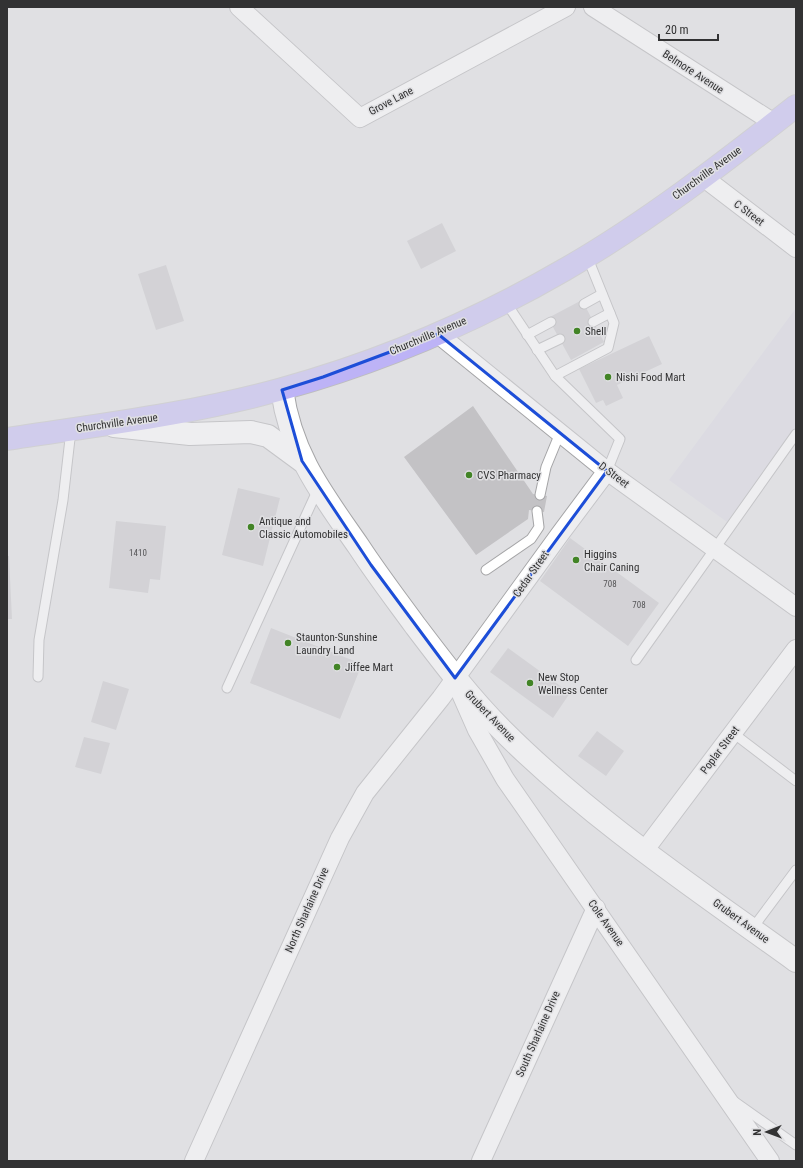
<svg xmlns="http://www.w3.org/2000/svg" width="803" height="1168" font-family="'Roboto Condensed',sans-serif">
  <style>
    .built { fill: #d7d6e1 }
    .building { fill: #c3c2c5 }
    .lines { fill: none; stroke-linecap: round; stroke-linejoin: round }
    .lane-casing { stroke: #a5a5a7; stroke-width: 11 }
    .street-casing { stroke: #a5a5a7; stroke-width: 20 }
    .secondary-casing { stroke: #a5a5a7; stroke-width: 24 }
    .primary-casing { stroke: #bdbdbe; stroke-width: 24 }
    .lane { stroke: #fff; stroke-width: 9 }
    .street { stroke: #fff; stroke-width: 18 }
    .secondary { stroke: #fff; stroke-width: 22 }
    .primary { stroke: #bdb3f6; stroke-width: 22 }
    .marked { fill: none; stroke: #1d4ed8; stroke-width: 3; stroke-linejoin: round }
    .poi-dot { fill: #428426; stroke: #e0e0e3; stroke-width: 1.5 }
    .labels { text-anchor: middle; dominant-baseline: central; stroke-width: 3; stroke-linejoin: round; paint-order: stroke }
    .number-label { font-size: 9px; fill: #565658 }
    .street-label { font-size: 11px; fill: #323233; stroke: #e0e0e3 }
    .poi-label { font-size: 11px; fill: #323233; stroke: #e0e0e3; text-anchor: start }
  </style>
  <rect width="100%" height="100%" fill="#e0e0e3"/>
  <path class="built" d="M796,308v118l-69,96 -58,-42z"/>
  <g class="building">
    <path d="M442,223l14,28 -35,18 -14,-28z"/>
    <path d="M166,265l18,56 -28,9 -18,-56z"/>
    <path d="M582,300l22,42 -33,18 -23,-42z"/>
    <path d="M649,336l13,28 -45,21 6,13 -17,8 -3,-6 -7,3 -17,-34z"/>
    <path d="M473,406l60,88 14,2 -3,16 -15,-2 -1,9 -52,36 -72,-98z"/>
    <path d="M238,488l42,10 -17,68 -41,-11z"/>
    <path d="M116,521l50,5 -6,54 -10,-1 -2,14 -39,-5z"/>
    <path d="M570,538l89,65 -31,43 -88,-65z"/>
    <path d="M7,556h2l3,63h-5z"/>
    <path d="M271,628l91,36 -22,55 -90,-36z"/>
    <path d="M508,648l62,45 -17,25 -63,-46z"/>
    <path d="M103,681l26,8 -13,41 -25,-8z"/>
    <path d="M597,731l27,20 -18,25 -28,-20z"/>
    <path d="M84,737l26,6 -9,31 -26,-7z"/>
  </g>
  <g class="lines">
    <defs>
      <g id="lane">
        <path d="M505,301l50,75 53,-28 6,-25 -27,-67"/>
        <path d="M584,304l18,-10"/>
        <path d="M593,322l17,-9"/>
        <path d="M527,335l24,-13"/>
        <path d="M537,350l23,-11"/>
        <path d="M555,376l65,63 -13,32"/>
        <path d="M540,495l6,-28 14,-34"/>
        <path d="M486,570l45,-31 8,-12 -2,-16"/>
        <path d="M636,660l160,-226"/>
        <path d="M38,677l1,-37 24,-140 8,-70"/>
        <path d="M227,688l91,-199"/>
        <path d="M733,733l63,48"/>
        <path d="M752,929l44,-59"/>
        <path d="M735,1102l61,43"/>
      </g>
      <g id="street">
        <path d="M239,7l121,111 206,-111"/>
        <path d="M593,7l181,116"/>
        <path d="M703,177l93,71"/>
        <path d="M438,334l169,137 189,136"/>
        <path d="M458,687l19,43 28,49 265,382"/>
        <path d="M644,851l152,-202"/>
        <path d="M194,1161l146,-323 25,-45 76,-95 119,-164 47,-63"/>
        <path d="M481,1161l115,-253"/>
      </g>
      <g id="secondary">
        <path d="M282,390c9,65 41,105 77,157 17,26 36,51 55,77 28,37 55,73 88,106 88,88 193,158 294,231"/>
        <path d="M114,426l76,8 61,-2 17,4 34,25"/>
      </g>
      <path id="primary" d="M7,439c92,-14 185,-25 275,-50 98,-27 194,-68 282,-119 82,-47 158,-106 232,-164"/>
    </defs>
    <use href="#lane" class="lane-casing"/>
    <use href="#street" class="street-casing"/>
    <use href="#secondary" class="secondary-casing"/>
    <use href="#primary" class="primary-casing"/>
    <use href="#lane" class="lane"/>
    <use href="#street" class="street"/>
    <use href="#secondary" class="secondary"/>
    <use href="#primary" class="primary"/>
  </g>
  <path d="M0 0H803V1168H0ZM438,334l169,137 -152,207 -84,-113 -69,-104 -20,-71 41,-13z" fill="#e0e0e3" fill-opacity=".55" fill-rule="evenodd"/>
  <path class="marked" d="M438,334l169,137 -152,207 -84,-113 -69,-104 -20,-71 41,-13z"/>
  <g class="poi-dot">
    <circle cx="577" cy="331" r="4"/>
    <circle cx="608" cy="377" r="4"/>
    <circle cx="469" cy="475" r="4"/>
    <circle cx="251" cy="527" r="4"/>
    <circle cx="576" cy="560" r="4"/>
    <circle cx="288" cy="643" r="4"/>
    <circle cx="337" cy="667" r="4"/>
    <circle cx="530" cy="683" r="4"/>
  </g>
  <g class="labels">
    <g class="number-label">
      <text x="138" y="553">1410</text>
      <text x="610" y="584">708</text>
      <text x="639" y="605">708</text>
    </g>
    <g class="street-label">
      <text transform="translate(693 72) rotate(33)">Belmore Avenue</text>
      <text transform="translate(391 101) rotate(-28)">Grove Lane</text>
      <text transform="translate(707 173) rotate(-36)">Churchville Avenue</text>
      <text transform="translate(749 213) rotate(37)">C Street</text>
      <text transform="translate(428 336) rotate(-23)">Churchville Avenue</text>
      <text transform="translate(117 423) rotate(-8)">Churchville Avenue</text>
      <text transform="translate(614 475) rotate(37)">D Street</text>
      <text transform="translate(531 574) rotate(-55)">Cedar Street</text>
      <text transform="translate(490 716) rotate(46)">Grubert Avenue</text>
      <text transform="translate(720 750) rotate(-53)">Poplar Street</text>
      <text transform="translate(307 910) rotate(-66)">North Sharlaine Drive</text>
      <text transform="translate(741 921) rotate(36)">Grubert Avenue</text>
      <text transform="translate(606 923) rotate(55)">Cole Avenue</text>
      <text transform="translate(538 1034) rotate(-66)">South Sharlaine Drive</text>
    </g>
    <g class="poi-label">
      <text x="585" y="331">Shell</text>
      <text x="616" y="377">Nishi Food Mart</text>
      <text x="477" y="475">CVS Pharmacy</text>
      <text x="259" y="521">Antique and<tspan x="259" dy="13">Classic Automobiles</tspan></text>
      <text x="584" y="554">Higgins<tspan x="584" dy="13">Chair Caning</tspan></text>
      <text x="296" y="637">Staunton-Sunshine<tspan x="296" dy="13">Laundry Land</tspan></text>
      <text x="345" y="667">Jiffee Mart</text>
      <text x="538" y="677">New Stop<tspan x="538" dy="13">Wellness Center</tspan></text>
    </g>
  </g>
  <rect width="803" height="1168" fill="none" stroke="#323233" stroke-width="16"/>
  <g transform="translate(767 1132) rotate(269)" stroke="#e0e0e3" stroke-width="3" paint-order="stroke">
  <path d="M0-3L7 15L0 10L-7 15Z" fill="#323233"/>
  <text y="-6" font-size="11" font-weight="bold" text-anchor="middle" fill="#323233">N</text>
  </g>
  <path d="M659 34v6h59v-6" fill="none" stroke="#323233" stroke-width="2"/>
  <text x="665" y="34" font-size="12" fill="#323233" stroke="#e0e0e3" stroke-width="3" paint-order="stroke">20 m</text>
</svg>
